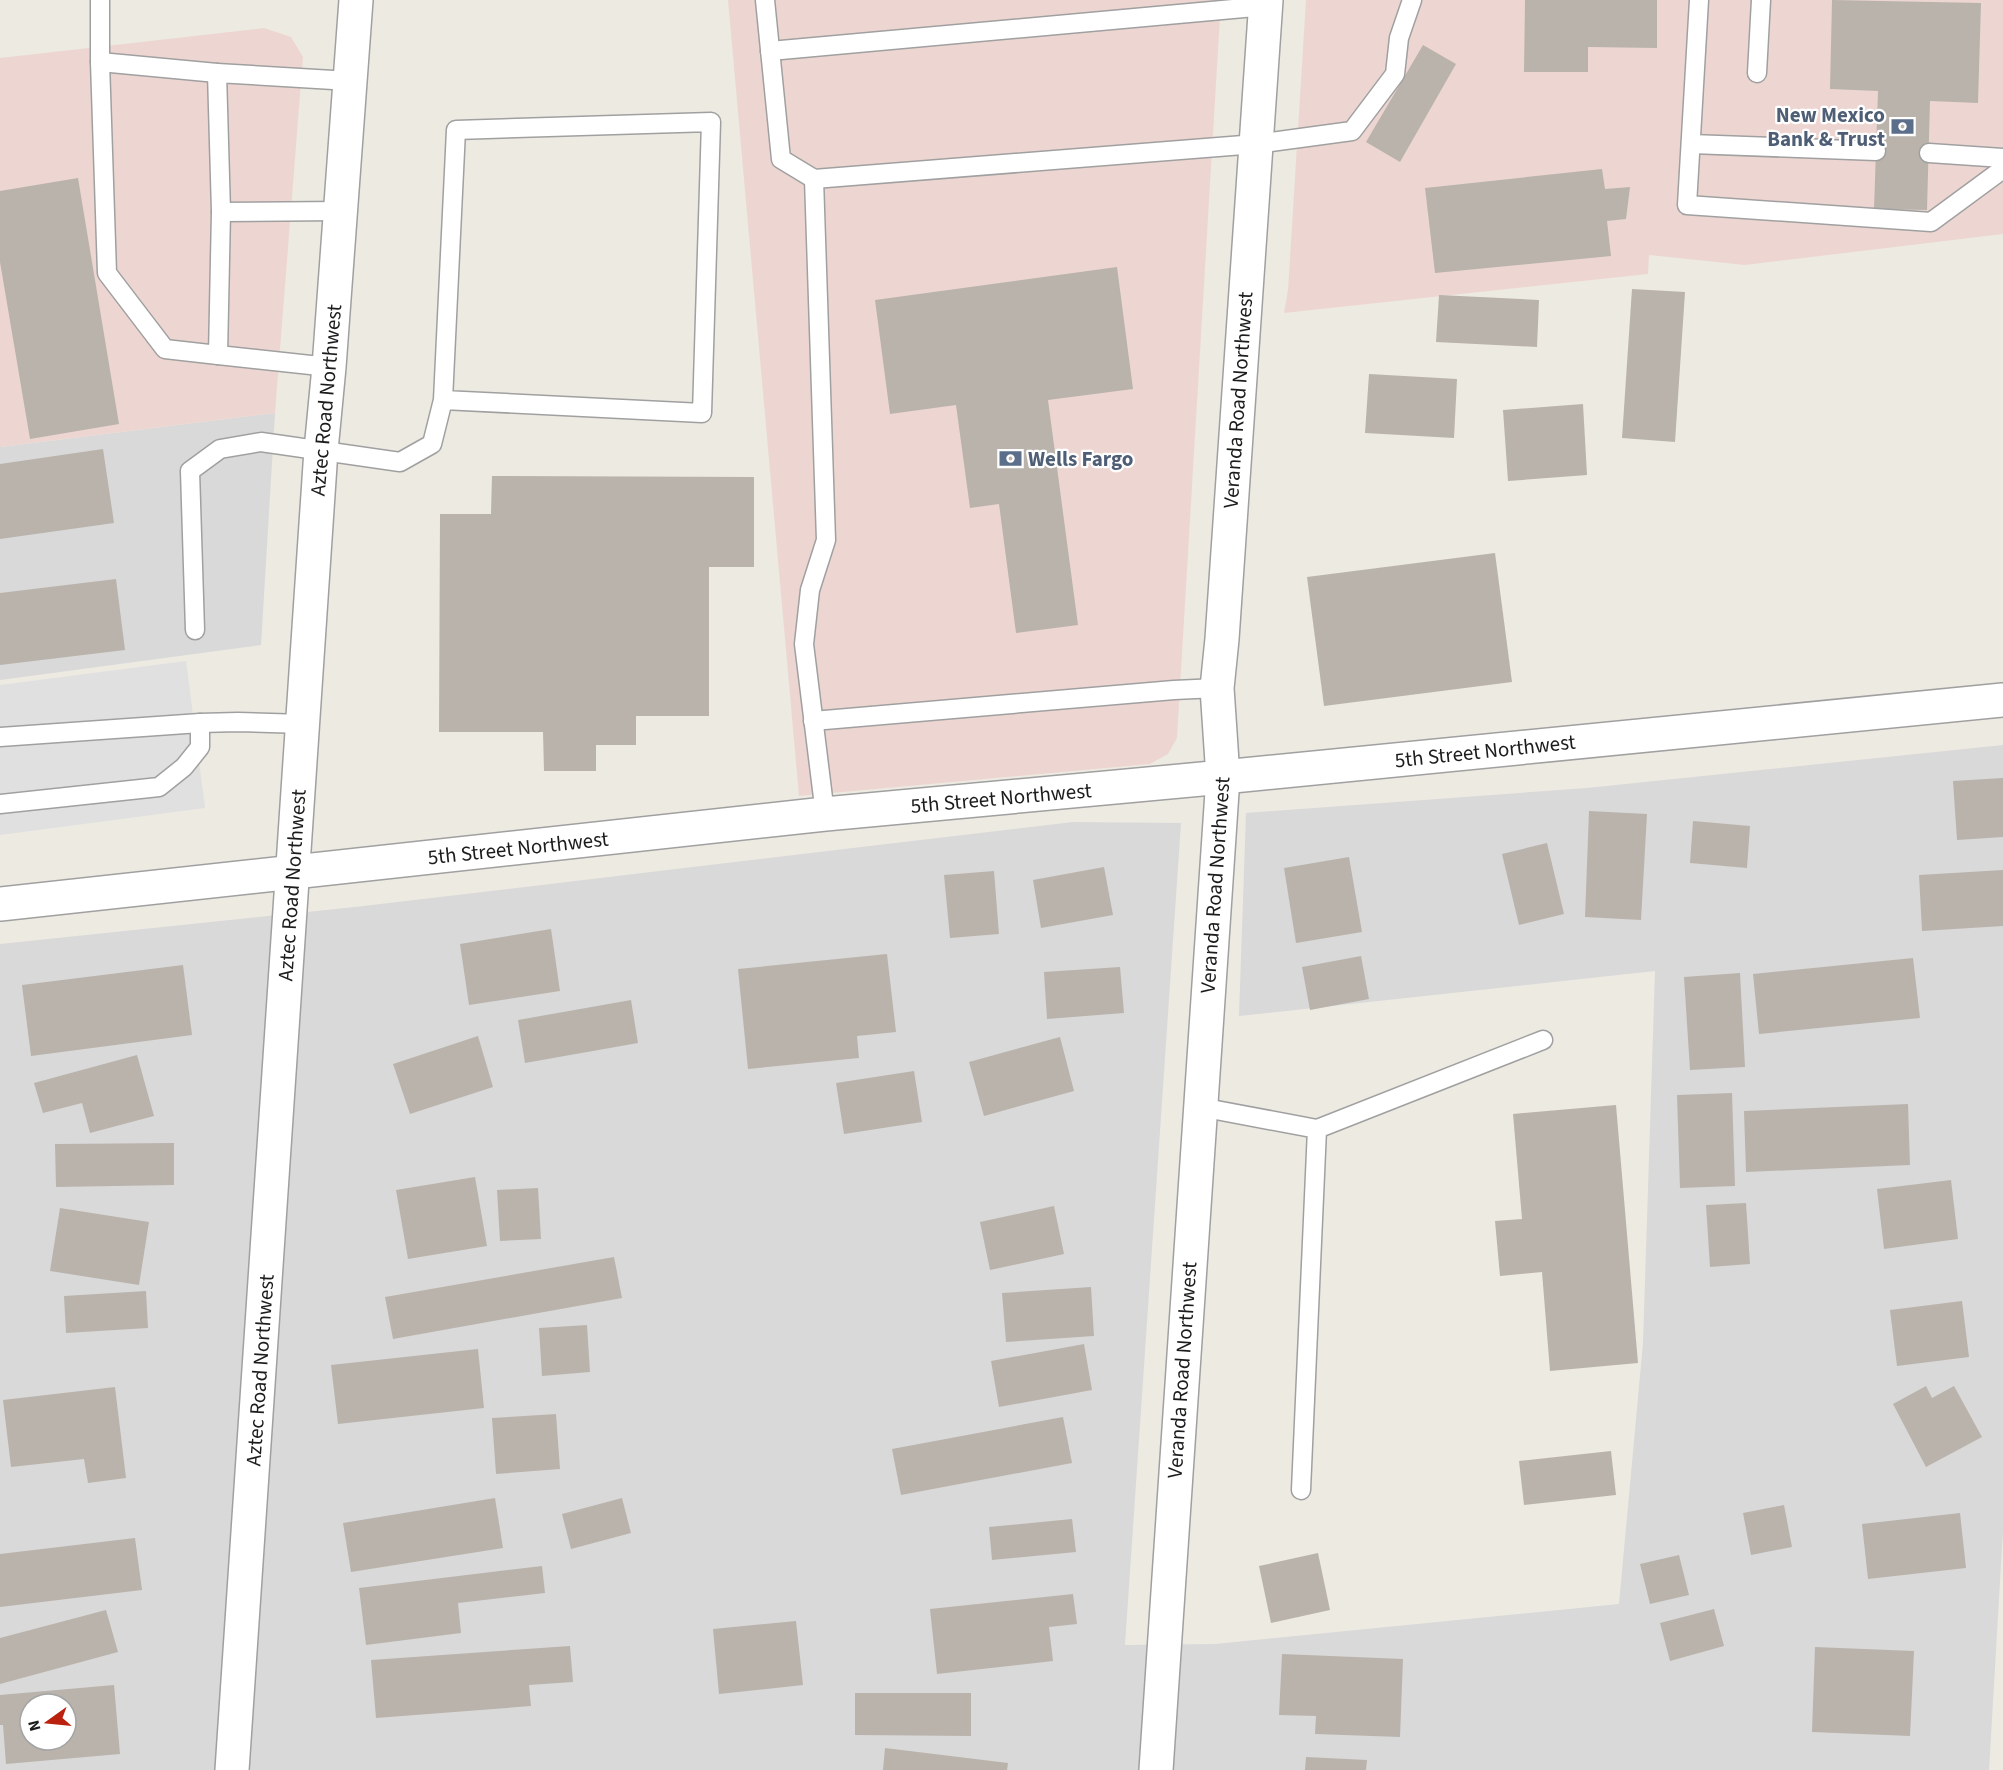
<svg xmlns="http://www.w3.org/2000/svg" width="2003" height="1770" font-family="'Source Sans 3',sans-serif">
  <style>
    .residential { fill: #dad9d9; fill-rule: evenodd }
    .commercial { fill: #edd6d2 }
    .parking { fill: #e0e0e0 }
    .building { fill: #b9b3ac; fill-rule: evenodd }
    .lines { fill: none; stroke-linecap: round; stroke-linejoin: round }
    .service-casing { stroke: #a0a0a0; stroke-width: 21 }
    .minor-casing { stroke: #a0a0a0; stroke-width: 36 }
    .service { stroke: #fff; stroke-width: 18 }
    .minor { stroke: #fff; stroke-width: 33 }
    .labels { text-anchor: middle; dominant-baseline: central; stroke-width: 4.5; stroke-linejoin: round; paint-order: stroke }
    .service-label { font-size: 21px; font-weight: bold; fill: #4e5e75; stroke: #fff; text-anchor: end }
    .street-label { font-size: 21px; fill: #1c1c1c; stroke: #fff }
  </style>
  <rect width="100%" height="100%" fill="#edeae2"/>
  <g class="residential">
    <path d="M275,413l-14,232 -261,35v-233z"/>
    <path d="M2003,745v785l-14,240h-1989v-826l355,-37 718,-85 108,1 -56,822 90,-1 404,-40 24,-261 12,-372 -416,45 7,-203 341,-25zM30,1704h36v36h-36z"/>
  </g>
  <g class="commercial">
    <path d="M728,0h493l-44,738 -9,16 -18,10 -351,32z"/>
    <path d="M1306,0h697v234l-258,31 -96,-10 -1,19 -364,39 4,-23z"/>
    <path d="M264,28l27,9 12,20 -28,356 -275,34v-389z"/>
  </g>
  <path class="parking" d="M186,661l19,147 -205,27v-150z"/>
  <g class="building">
    <path d="M1525,0h132v48l-69,-1v25h-64z"/>
    <path d="M1832,0l149,3 -3,100 -48,-2 -3,109 -53,-1 4,-118 -48,-2z"/>
    <path d="M1423,45l33,19 -56,98 -34,-20z"/>
    <path d="M1602,169l3,20 25,-2 -4,32 -19,2 4,35 -176,17 -10,-85z"/>
    <path d="M78,178l41,246 -89,15 -30,-177v-71z"/>
    <path d="M1117,267l16,122 -85,11 30,225 -62,8 -17,-129 -29,4 -14,-103 -66,9 -15,-114z"/>
    <path d="M1632,289l53,3 -10,150 -53,-4z"/>
    <path d="M1439,295l100,5 -2,47 -101,-5z"/>
    <path d="M1369,374l88,5 -3,59 -89,-5z"/>
    <path d="M1583,404l4,71 -79,6 -5,-71z"/>
    <path d="M103,449l11,74 -114,16v-75z"/>
    <path d="M492,476l262,1v90h-45v149h-73v29h-40v26h-52l-1,-39h-104l1,-218h51z"/>
    <path d="M1495,553l17,129 -188,24 -17,-129z"/>
    <path d="M116,579l9,71 -125,15v-72z"/>
    <path d="M2003,778v59l-46,3 -4,-59z"/>
    <path d="M1589,811l58,3 -6,106 -56,-3z"/>
    <path d="M1693,821l57,5 -3,42 -57,-5z"/>
    <path d="M1547,843l17,71 -45,11 -17,-71z"/>
    <path d="M1349,857l13,75 -66,11 -12,-75z"/>
    <path d="M1104,867l9,48 -72,13 -8,-48z"/>
    <path d="M2003,870v56l-81,5 -3,-56z"/>
    <path d="M994,871l5,63 -49,4 -6,-63z"/>
    <path d="M551,929l9,62 -91,14 -9,-61z"/>
    <path d="M887,954l9,78 -39,4 2,22 -111,11 -10,-100z"/>
    <path d="M1361,956l8,43 -59,11 -8,-43z"/>
    <path d="M1913,958l7,60 -161,16 -6,-60z"/>
    <path d="M183,965l9,70 -161,21 -9,-71z"/>
    <path d="M1120,967l4,46 -77,6 -3,-47z"/>
    <path d="M1740,973l5,94 -55,3 -6,-93z"/>
    <path d="M631,1000l7,43 -113,20 -7,-43z"/>
    <path d="M478,1036l15,51 -83,27 -17,-50z"/>
    <path d="M1060,1037l14,54 -90,25 -15,-54z"/>
    <path d="M137,1055l17,61 -64,17 -8,-30 -39,10 -9,-30z"/>
    <path d="M914,1071l8,51 -78,12 -8,-51z"/>
    <path d="M1732,1093l3,93 -55,2 -3,-93z"/>
    <path d="M1908,1104l2,61 -164,7 -2,-61z"/>
    <path d="M1616,1105l22,258 -88,8 -8,-99 -42,4 -5,-55 27,-2 -9,-105z"/>
    <path d="M174,1143v42l-118,2 -1,-43z"/>
    <path d="M475,1177l12,69 -79,13 -12,-69z"/>
    <path d="M1951,1180l7,59 -74,10 -7,-60z"/>
    <path d="M538,1188l3,51 -41,2 -3,-51z"/>
    <path d="M1746,1203l4,61 -40,3 -4,-62z"/>
    <path d="M1054,1206l10,48 -74,16 -10,-48z"/>
    <path d="M60,1208l89,14 -10,63 -89,-14z"/>
    <path d="M614,1257l8,41 -229,41 -8,-42z"/>
    <path d="M1091,1287l3,49 -88,6 -4,-49z"/>
    <path d="M146,1291l2,37 -82,5 -2,-37z"/>
    <path d="M1962,1301l7,56 -72,9 -7,-56z"/>
    <path d="M587,1325l3,47 -48,4 -3,-48z"/>
    <path d="M1084,1344l8,46 -93,17 -8,-46z"/>
    <path d="M478,1349l6,59 -146,16 -7,-59z"/>
    <path d="M1926,1386l6,12 22,-12 28,51 -56,30 -33,-63z"/>
    <path d="M115,1387l11,91 -38,5 -4,-24 -73,8 -8,-67z"/>
    <path d="M556,1414l4,55 -64,5 -4,-56z"/>
    <path d="M1063,1417l9,46 -171,32 -9,-46z"/>
    <path d="M1611,1451l5,44 -92,10 -5,-44z"/>
    <path d="M495,1498l8,50 -152,24 -8,-49z"/>
    <path d="M622,1498l9,35 -60,16 -9,-35z"/>
    <path d="M1784,1505l8,42 -41,8 -8,-42z"/>
    <path d="M1960,1513l6,55 -98,11 -6,-55z"/>
    <path d="M1072,1519l4,33 -84,8 -3,-33z"/>
    <path d="M135,1538l7,52 -142,17v-53z"/>
    <path d="M1318,1553l12,57 -59,13 -12,-57z"/>
    <path d="M1679,1555l10,40 -39,9 -10,-40z"/>
    <path d="M542,1566l3,27 -87,10 3,30 -95,12 -7,-57z"/>
    <path d="M1073,1594l4,30 -28,3 4,34 -116,13 -7,-65z"/>
    <path d="M1714,1609l10,37 -54,15 -10,-38z"/>
    <path d="M106,1610l12,42 -118,32v-46z"/>
    <path d="M796,1621l7,64 -84,9 -6,-65z"/>
    <path d="M570,1646l3,36 -44,3 2,21 -155,12 -5,-58z"/>
    <path d="M1815,1647l99,4 -4,85 -98,-4z"/>
    <path d="M1282,1654l121,5 -3,78 -85,-3 1,-18 -37,-1z"/>
    <path d="M114,1685l6,69 -114,10 -3,-39h-3v-30zM30,1704h36v36h-36z"/>
    <path d="M855,1693h116v43l-116,-1z"/>
    <path d="M885,1748l123,15 -1,7h-124z"/>
    <path d="M1306,1757l61,3 -1,10h-61z"/>
  </g>
  <g class="lines">
    <defs>
      <g id="service">
        <path d="M100,0v62l7,211 58,76 53,6 3,-143 -4,-139 133,8"/>
        <path d="M765,0l16,159 33,20 442,-35 96,-13 43,-57 4,-36 13,-38"/>
        <path d="M1699,0l-12,205 244,17 72,-53"/>
        <path d="M770,51l496,-45"/>
        <path d="M100,62l117,11"/>
        <path d="M1757,73l4,-73"/>
        <path d="M1691,144l185,7"/>
        <path d="M1929,153l74,5"/>
        <path d="M814,179l12,361 -16,50 -6,54 21,170"/>
        <path d="M221,212l120,-1"/>
        <path d="M218,355l111,12"/>
        <path d="M195,630l-5,-159 30,-22 41,-7 139,20 32,-18 11,-44 259,13 9,-291 -255,8 -13,270"/>
        <path d="M813,721l361,-31 43,-2"/>
        <path d="M0,737l200,-14 38,-1 66,2"/>
        <path d="M0,804l159,-17 25,-20 16,-20v-24"/>
        <path d="M1200,1107l117,22 -16,361"/>
        <path d="M1317,1129l226,-89"/>
      </g>
      <g id="minor">
        <path d="M0,904l825,-90 398,-37 780,-77"/>
        <path d="M232,1770l89,-1320 8,-83 27,-367"/>
        <path d="M1156,1770l67,-993 -6,-89 5,-49 44,-639"/>
      </g>
    </defs>
    <use href="#service" class="service-casing"/>
    <use href="#minor" class="minor-casing"/>
    <use href="#service" class="service"/>
    <use href="#minor" class="minor"/>
  </g>
  <defs>
    <symbol id="bank-bare" viewBox="-9 -9 18 18"><path d="M-6-4H6V4H-6ZM0-2.3a2.3 2.3 0 1 0 0 4.6a2.3 2.3 0 1 0 0-4.6Z" fill="#5c6f8a" stroke="#fff" stroke-width="2.5" paint-order="stroke"/></symbol>
  </defs>
  <g fill-rule="evenodd">
    <use href="#bank-bare" x="1886" y="110" width="33" height="33"/>
    <use href="#bank-bare" x="994" y="442" width="33" height="33"/>
  </g>
  <g class="labels">
    <g class="service-label">
      <text x="1885" y="115">New Mexico<tspan x="1885" dy="24">Bank &amp; Trust</tspan></text>
      <text x="1028" y="459" text-anchor="start">Wells Fargo</text>
    </g>
    <g class="street-label">
      <text transform="translate(326 400) rotate(-85)">Aztec Road Northwest</text>
      <text transform="translate(1238 400) rotate(-86)">Veranda Road Northwest</text>
      <text transform="translate(1485 751) rotate(-6)">5th Street Northwest</text>
      <text transform="translate(1001 798) rotate(-5)">5th Street Northwest</text>
      <text transform="translate(518 848) rotate(-6)">5th Street Northwest</text>
      <text transform="translate(292 885) rotate(-86)">Aztec Road Northwest</text>
      <text transform="translate(1215 885) rotate(-86)">Veranda Road Northwest</text>
      <text transform="translate(260 1370) rotate(-86)">Aztec Road Northwest</text>
      <text transform="translate(1182 1370) rotate(-86)">Veranda Road Northwest</text>
    </g>
  </g>
  <g transform="translate(48 1722) rotate(255)"><circle r="28" fill="#ffffff" stroke="#a4a4a4" stroke-width="1.5"/>
  <path d="M0-4.5L10 22L0 15L-10 22Z" fill="#ba210e"/>
  <text y="-9" font-size="16" font-weight="bold" text-anchor="middle" fill="#1c1c1c">N</text>
  </g>
</svg>
